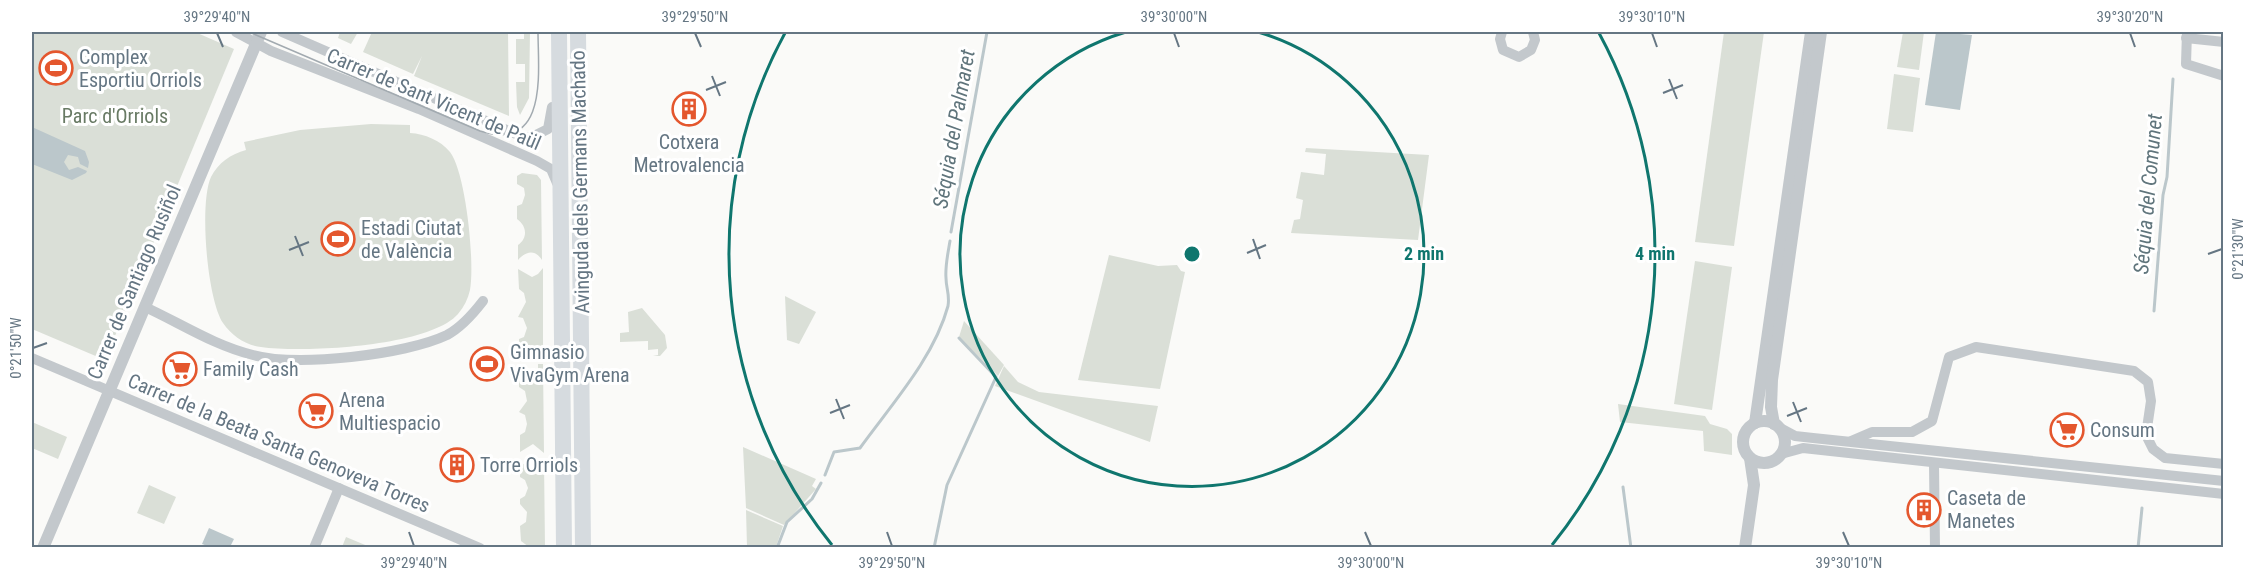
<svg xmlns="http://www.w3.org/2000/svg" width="2255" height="579" font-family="'Roboto Condensed',sans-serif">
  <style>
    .green { fill: #dadfd7 }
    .water { fill: #bbc7cb }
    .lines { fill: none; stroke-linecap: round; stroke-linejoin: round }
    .stream { stroke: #bbc7cb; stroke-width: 3 }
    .minor { stroke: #c3c8cc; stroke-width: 10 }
    .tertiary { stroke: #c3c8cc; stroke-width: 12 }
    .primary { stroke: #d6dbdf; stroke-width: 16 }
    .tram { stroke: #a2aab0; stroke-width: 1.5 }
    .ticks { fill: none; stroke: #657683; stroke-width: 2 }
    .ring { fill: none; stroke: #0f766e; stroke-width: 3 }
    .labels { text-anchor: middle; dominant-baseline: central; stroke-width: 6; stroke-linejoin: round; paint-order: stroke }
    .poi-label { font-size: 20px; fill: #657683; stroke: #fff; text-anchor: start }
    .street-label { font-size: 20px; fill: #657683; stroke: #fff }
    .park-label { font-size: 20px; fill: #687a64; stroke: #fff }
    .water-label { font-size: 21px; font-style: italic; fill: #60757c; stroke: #fff }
    .centre { fill: #0f766e; stroke: #fff; stroke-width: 3 }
    .ring-label { font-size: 18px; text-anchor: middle; font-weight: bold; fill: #0f766e; stroke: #fff; stroke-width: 6; stroke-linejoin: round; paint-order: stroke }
    .neatline { fill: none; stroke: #657683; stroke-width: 2 }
    .ticks-label { font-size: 15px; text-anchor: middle; fill: #657683 }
  </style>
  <rect width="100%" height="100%" fill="#fafaf8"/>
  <g class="green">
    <path d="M32,32h163l39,17 -129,311 -73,-31z"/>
    <path d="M340,32h18l-7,12 -13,-6z"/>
    <path d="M372,32h136l1,84 -95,-40 8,-20 -9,18 -50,-22z"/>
    <path d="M524,32h6l-1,66 -9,17 -3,-8 -1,-25h9v-18h-9v-25h8z"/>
    <path d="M1724,32h40l-30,214 -39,-4z"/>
    <path d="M1903,32h21l-5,38 -22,-3z"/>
    <path d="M1894,74l26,4 -7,54 -26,-3z"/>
    <path d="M371,124l39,1v8c15,1 30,7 40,19 16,21 25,111 20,138 -2,9 -6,17 -12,24 -29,33 -155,39 -197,33 -16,-2 -29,-11 -38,-24 -16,-24 -24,-120 -12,-146 7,-14 20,-23 35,-27l-2,-8 56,-12z"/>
    <path d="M1306,148l123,7 -11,85 -127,-7 3,-13 6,-1 3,-19 -7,-2 5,-26 23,3 2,-21 -21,-2z"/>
    <path d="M522,173l15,2 4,5 1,80c-7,-11 -16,-9 -24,0v-15c10,-7 9,-19 -1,-26v-13l5,-2 3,-9 -1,-7 -7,-4v-8z"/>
    <path d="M1109,255l49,11 19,-1 4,6 4,1 -25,117 -82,-9z"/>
    <path d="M1695,261l37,6 -20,143 -38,-6z"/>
    <path d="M543,268v88h-4l-1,-7h-14v7h-5v-17l5,-2 3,-9 -4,-10 -5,-1 8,-15 -2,-9 -5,-4 -1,-20 14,8 6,-3z"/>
    <path d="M785,296l31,16 -17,32 -12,-4z"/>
    <path d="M642,308l23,27 2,13 -7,8h-7l5,-1v-6l-10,1v-9l-28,1v-9l9,-1 -1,-20z"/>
    <path d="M964,321l40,44 -6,11 -39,-39z"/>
    <path d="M524,364v7h14v-7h5l1,89 -11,-9 -13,8v-17l5,-3 2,-8 -2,-9 -6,-3 8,-11 -2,-10 -6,-4v-22z"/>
    <path d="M1004,366l14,16 21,10 119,14 -8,36 -155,-56z"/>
    <path d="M1618,404l87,12 5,8 17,5 5,5v21l-28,-4 -1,-20 -83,-9z"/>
    <path d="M32,422l35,15 -9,22 -26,-11z"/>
    <path d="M743,447l73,32 -4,7 4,3 -32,36 -38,-17z"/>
    <path d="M544,461l1,86h-16l-8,-6 -1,-15 6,-4 1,-10 -7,-8v-5l5,-3 3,-8 -3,-8 -5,-3v-15l13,8 7,-3z"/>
    <path d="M149,485l27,12 -12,27 -27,-11z"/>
    <path d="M746,510l37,16 -7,21h-29z"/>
    <path d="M346,537l24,10h-28z"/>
  </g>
  <g class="water">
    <path d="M1936,32l36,3 -12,75 -35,-5z"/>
    <path d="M32,127l53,24 4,11 -1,6 -8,-4 -2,-7 -10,-2 -4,7 5,8 9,-3 9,4 -1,2 -14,7 -40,-16z"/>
    <path d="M209,528l25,11 -4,8h-20l-8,-3z"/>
  </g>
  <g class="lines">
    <g class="stream">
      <path d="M951,232l36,-200"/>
      <path d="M2154,311l9,-116 4,-18 6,-98"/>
      <path d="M825,475l9,-23 26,-4c31,-43 74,-90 88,-142 2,-11 -2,-18 -2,-28 -1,-12 2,-25 4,-37"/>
      <path d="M1623,487l8,61"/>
      <path d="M777,548l10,-26 25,-23 9,-16"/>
      <path d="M934,548l13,-63 49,-108 -37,-39"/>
      <path d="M2138,548l4,-40"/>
    </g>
    <g class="minor">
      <path d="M236,32l35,19 148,58 118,52 14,8 6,14"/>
      <path d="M282,32l241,105h9l16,-8 4,-22"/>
      <path d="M1502,32l-2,7 3,11 16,7 12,-7 4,-10 -2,-8"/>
      <path d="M2187,32l-1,32 38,12"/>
      <path d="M2186,38l38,4"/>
      <path d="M145,307c35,16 70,39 108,48 45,12 152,0 194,-20 15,-8 26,-21 36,-34"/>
      <path d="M32,358l448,190"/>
      <path d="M1780,428l15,8 18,2 411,43"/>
      <path d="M1851,441l21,-9h40l20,-11 17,-64 27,-10 158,24 14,11 3,19 -5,34 7,14 12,9 59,6"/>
      <path d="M1781,454l22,-6 421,46"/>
      <path d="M1934,464l1,84"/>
      <path d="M314,548l25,-60"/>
    </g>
    <g class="tertiary">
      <circle cx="1764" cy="442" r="21"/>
      <path d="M1755,423l56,-391"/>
      <path d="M1774,424l-3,-17 1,-27 49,-348"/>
      <path d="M43,548l218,-516"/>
      <path d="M1745,548l9,-63 -4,-27"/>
    </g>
    <g class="primary">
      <path d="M559,32l5,516"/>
      <path d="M578,32l5,516"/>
    </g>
    <path class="tram" d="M249,32l231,99c69,22 58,-60 58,-99"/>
  </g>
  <path class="ticks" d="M217,33l6,14M695,33l6,14M1174,33l5,14M1652,33l5,14M2130,33l5,14M712,76l8,20M1669,79l8,20M706,90l20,-8M1663,93l20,-8M295,236l8,20M1253,239l7,20M289,250l20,-8M1247,253l19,-8M2208,254l14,-5M33,348l14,-5M836,399l8,20M1793,402l8,20M830,413l20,-8M1787,416l20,-8M409,532l5,14M887,532l5,14M1365,532l6,14M1843,532l6,14"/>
  <g class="ring">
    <path d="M1258 32A232 232 0 1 1 1126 32"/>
    <path d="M832 545A463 463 0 0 1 785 33M1599 33A463 463 0 0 1 1552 545"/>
  </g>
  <defs>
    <symbol id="stadium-ring" viewBox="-11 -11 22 22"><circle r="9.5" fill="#fff" stroke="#e4572e" stroke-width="1.5"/><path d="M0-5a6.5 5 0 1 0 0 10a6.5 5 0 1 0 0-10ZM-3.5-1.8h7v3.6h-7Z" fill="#e4572e"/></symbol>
    <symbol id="building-ring" viewBox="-11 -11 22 22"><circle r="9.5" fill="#fff" stroke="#e4572e" stroke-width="1.5"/><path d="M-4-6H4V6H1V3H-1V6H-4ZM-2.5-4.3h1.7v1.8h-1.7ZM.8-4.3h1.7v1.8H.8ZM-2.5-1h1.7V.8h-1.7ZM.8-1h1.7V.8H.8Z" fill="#e4572e"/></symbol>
    <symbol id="supermarket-ring" viewBox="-11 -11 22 22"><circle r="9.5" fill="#fff" stroke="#e4572e" stroke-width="1.5"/><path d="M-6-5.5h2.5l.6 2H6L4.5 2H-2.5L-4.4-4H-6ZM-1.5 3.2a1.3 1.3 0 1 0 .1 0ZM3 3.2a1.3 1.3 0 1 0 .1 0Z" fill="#e4572e"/></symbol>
  </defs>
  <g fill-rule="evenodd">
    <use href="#stadium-ring" x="37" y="49" width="38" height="38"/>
    <use href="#building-ring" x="670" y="90" width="38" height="38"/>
    <use href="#stadium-ring" x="319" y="220" width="38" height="38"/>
    <use href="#stadium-ring" x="468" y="345" width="38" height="38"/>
    <use href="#supermarket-ring" x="161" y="350" width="38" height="38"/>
    <use href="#supermarket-ring" x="297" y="392" width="38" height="38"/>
    <use href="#supermarket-ring" x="2048" y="411" width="38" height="38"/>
    <use href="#building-ring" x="438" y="446" width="38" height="38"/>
    <use href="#building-ring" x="1905" y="491" width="38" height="38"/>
  </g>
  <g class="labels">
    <g class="poi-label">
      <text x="79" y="57">Complex<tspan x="79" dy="23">Esportiu Orriols</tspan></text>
      <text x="689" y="142" text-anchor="middle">Cotxera<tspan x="689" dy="23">Metrovalencia</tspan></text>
      <text x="361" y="228">Estadi Ciutat<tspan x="361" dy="23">de València</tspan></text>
      <text x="510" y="352">Gimnasio<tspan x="510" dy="23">VivaGym Arena</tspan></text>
      <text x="203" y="369">Family Cash</text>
      <text x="339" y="400">Arena<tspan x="339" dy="23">Multiespacio</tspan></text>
      <text x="2090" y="430">Consum</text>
      <text x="480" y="465">Torre Orriols</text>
      <text x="1947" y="498">Caseta de<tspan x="1947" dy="23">Manetes</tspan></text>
    </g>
    <g class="street-label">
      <text transform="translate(434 99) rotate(23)">Carrer de Sant Vicent de Paül</text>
      <text transform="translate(580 182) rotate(-91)">Avinguda dels Germans Machado</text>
      <text transform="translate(134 282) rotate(-67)">Carrer de Santiago Rusiñol</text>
      <text transform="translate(279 443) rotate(23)">Carrer de la Beata Santa Genoveva Torres</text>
    </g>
    <g class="park-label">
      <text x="115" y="116">Parc d'Orriols</text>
    </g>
    <g class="water-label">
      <text transform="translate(954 129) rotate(-80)">Séquia del Palmaret</text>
      <text transform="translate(2148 194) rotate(-85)">Séquia del Comunet</text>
    </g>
  </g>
  <circle cx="1192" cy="254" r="9" class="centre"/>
  <g class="ring-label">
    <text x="1424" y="260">2 min</text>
    <text x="1655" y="260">4 min</text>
  </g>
  <rect width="2255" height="579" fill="none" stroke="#ffffff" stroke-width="66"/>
  <rect x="33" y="33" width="2189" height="513" class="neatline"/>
  <g class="ticks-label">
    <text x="217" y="22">39°29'40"N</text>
    <text x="695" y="22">39°29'50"N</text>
    <text x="1174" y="22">39°30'00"N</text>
    <text x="1652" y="22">39°30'10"N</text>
    <text x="2130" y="22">39°30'20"N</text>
    <text transform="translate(2238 249) rotate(-90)" y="5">0°21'30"W</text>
    <text transform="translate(16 348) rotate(-90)" y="5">0°21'50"W</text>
    <text x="414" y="568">39°29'40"N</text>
    <text x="892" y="568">39°29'50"N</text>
    <text x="1371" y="568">39°30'00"N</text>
    <text x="1849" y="568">39°30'10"N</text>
  </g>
</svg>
